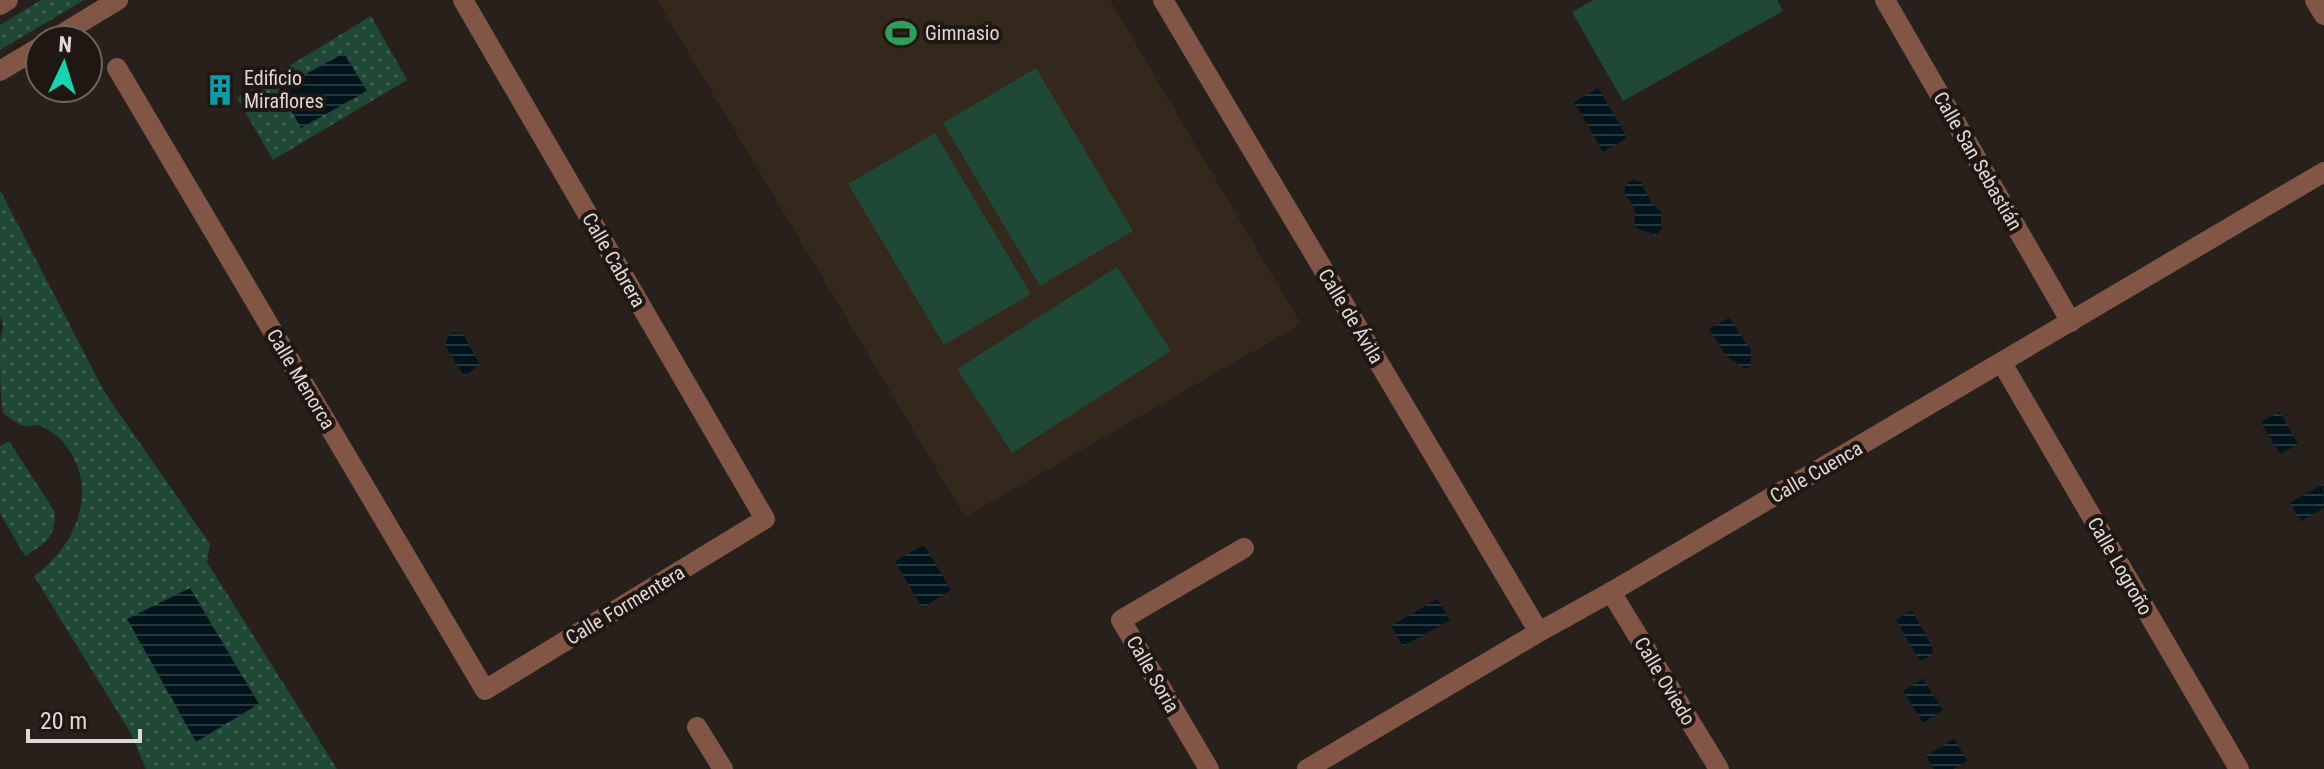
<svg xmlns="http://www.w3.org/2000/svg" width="2324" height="769" font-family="'Roboto Condensed',sans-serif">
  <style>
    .built { fill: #34271c }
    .grass { fill: url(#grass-dots) }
    .pitch { fill: #1f4836 }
    .water { fill: url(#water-rules) }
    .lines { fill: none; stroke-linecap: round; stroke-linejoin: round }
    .minor { stroke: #815646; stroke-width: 20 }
    .labels { text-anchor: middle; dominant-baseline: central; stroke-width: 8; stroke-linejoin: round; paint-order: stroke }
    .poi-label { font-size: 20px; fill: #dfd9d5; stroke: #1f1711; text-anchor: start }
    .street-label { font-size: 20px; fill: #dfd9d5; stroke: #1f1711 }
  </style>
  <defs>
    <pattern id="grass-dots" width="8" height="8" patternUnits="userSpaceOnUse" patternTransform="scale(2)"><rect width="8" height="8" fill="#1f4836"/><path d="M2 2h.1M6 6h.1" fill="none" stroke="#3f6252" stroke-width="1.8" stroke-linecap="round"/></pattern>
    <pattern id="water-rules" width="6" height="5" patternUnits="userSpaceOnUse" patternTransform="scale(2)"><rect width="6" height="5" fill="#01141c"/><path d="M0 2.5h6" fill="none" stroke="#26363c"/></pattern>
  </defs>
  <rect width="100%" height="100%" fill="#28201a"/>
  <path class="built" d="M657,0h453l191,324 -336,193z"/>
  <g class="grass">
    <path d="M41,0h43l-84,50v-25z"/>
    <path d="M371,16l36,64 -134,80 -36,-62z"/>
    <path d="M0,190l105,203 105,151 -3,18 130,207h-191l-16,-37 -96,-156c43,-30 67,-90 29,-134 -5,-6 -19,-16 -26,-17 -4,0 -8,2 -13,1 -7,-2 -15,-9 -21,-13 -3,-18 -3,-54 -3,-72 2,-9 5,-15 0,-24z"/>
    <path d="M9,441l46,71c0,26 -9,31 -30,44l-25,-43v-67z"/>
  </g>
  <g class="pitch">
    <path d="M1594,0h183l6,11 -160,90 -51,-89z"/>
    <path d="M1036,68l97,163 -93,55 -97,-163z"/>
    <path d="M935,133l96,161 -87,51 -96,-161z"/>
    <path d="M1117,267l54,84 -159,102 -55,-84z"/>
  </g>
  <g class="water">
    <path d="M344,53l23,38 -66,37 -22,-39z"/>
    <path d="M1598,88l29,50 -24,14 -29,-50z"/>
    <path d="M1632,180l9,2 10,21 10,9v18l-5,5h-3c-6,-6 -13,-3 -19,-9 0,-5 2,-10 1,-15 -3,-14 -20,-18 -3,-31z"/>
    <path d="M1729,318l22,32 -1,17 -5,2 -18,-12 -18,-28z"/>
    <path d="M453,332l10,2 17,31 -16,11 -19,-31 3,-8z"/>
    <path d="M2280,412l18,32 -18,10 -19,-32z"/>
    <path d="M2323,484l1,24 -23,13 -11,-18z"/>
    <path d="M924,545l27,45 -29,18 -27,-47z"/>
    <path d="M190,588l69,116 -63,38 -69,-123z"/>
    <path d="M1437,599l13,21 -47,26 -12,-20z"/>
    <path d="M1912,610l21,39 -1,6 -12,6 -24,-41z"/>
    <path d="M1923,679l20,31 -20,13 -20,-32z"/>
    <path d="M1954,739l13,22 -14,8h-19l-8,-13z"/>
  </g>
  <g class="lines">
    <g class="minor">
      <path d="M1163,0l376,632"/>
      <path d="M1885,0l186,322"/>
      <path d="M2315,0l9,15"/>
      <path d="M0,5l8,-5"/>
      <path d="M52,40l66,-40"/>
      <path d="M117,68l368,622 280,-171 -302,-519"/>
      <path d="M0,71l40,-24"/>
      <path d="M2002,363l237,406"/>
      <path d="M1611,592l108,177"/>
      <path d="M697,727l26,42"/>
      <path d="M1209,769l-88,-149 123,-72"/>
      <path d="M1307,769l232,-137 72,-40 713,-420"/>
    </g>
  </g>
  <defs>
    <symbol id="stadium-bare" viewBox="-9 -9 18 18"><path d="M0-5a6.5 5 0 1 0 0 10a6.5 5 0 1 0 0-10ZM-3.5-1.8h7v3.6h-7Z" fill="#2e9e5b" stroke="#1f1711" stroke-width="2.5" paint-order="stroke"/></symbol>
    <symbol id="building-bare" viewBox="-9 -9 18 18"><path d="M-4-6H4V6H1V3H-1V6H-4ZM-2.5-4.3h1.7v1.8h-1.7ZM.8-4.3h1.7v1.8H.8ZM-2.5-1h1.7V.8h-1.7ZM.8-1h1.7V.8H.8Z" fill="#0f9aa8" stroke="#1f1711" stroke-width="2.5" paint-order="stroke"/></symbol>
  </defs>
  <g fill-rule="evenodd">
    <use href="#stadium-bare" x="879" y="11" width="44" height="44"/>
    <use href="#building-bare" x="198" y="68" width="44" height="44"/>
  </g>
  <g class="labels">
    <g class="poi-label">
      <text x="925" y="33">Gimnasio</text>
      <text x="244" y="78">Edificio<tspan x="244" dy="23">Miraflores</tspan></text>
    </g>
    <g class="street-label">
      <text transform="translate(1978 161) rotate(60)">Calle San Sebastián</text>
      <text transform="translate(614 260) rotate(60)">Calle Cabrera</text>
      <text transform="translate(1351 316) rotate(59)">Calle de Ávila</text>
      <text transform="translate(301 379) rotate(59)">Calle Menorca</text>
      <text transform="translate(1816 472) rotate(-30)">Calle Cuenca</text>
      <text transform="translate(2120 566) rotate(60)">Calle Logroño</text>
      <text transform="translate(625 605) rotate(-31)">Calle Formentera</text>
      <text transform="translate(1153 674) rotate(60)">Calle Soria</text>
      <text transform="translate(1665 681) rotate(59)">Calle Oviedo</text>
    </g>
  </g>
  <g transform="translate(64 64) rotate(4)"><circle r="38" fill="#1f1711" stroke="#6c655f" stroke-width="2"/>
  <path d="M0-6L14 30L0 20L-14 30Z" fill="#18d5b2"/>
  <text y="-12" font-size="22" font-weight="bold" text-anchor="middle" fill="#dfd9d5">N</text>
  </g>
  <path d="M28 729v12h112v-12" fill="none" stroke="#dfd9d5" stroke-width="4"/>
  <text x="40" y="729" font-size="24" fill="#dfd9d5" stroke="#1f1711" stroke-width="6" paint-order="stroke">20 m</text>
</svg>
